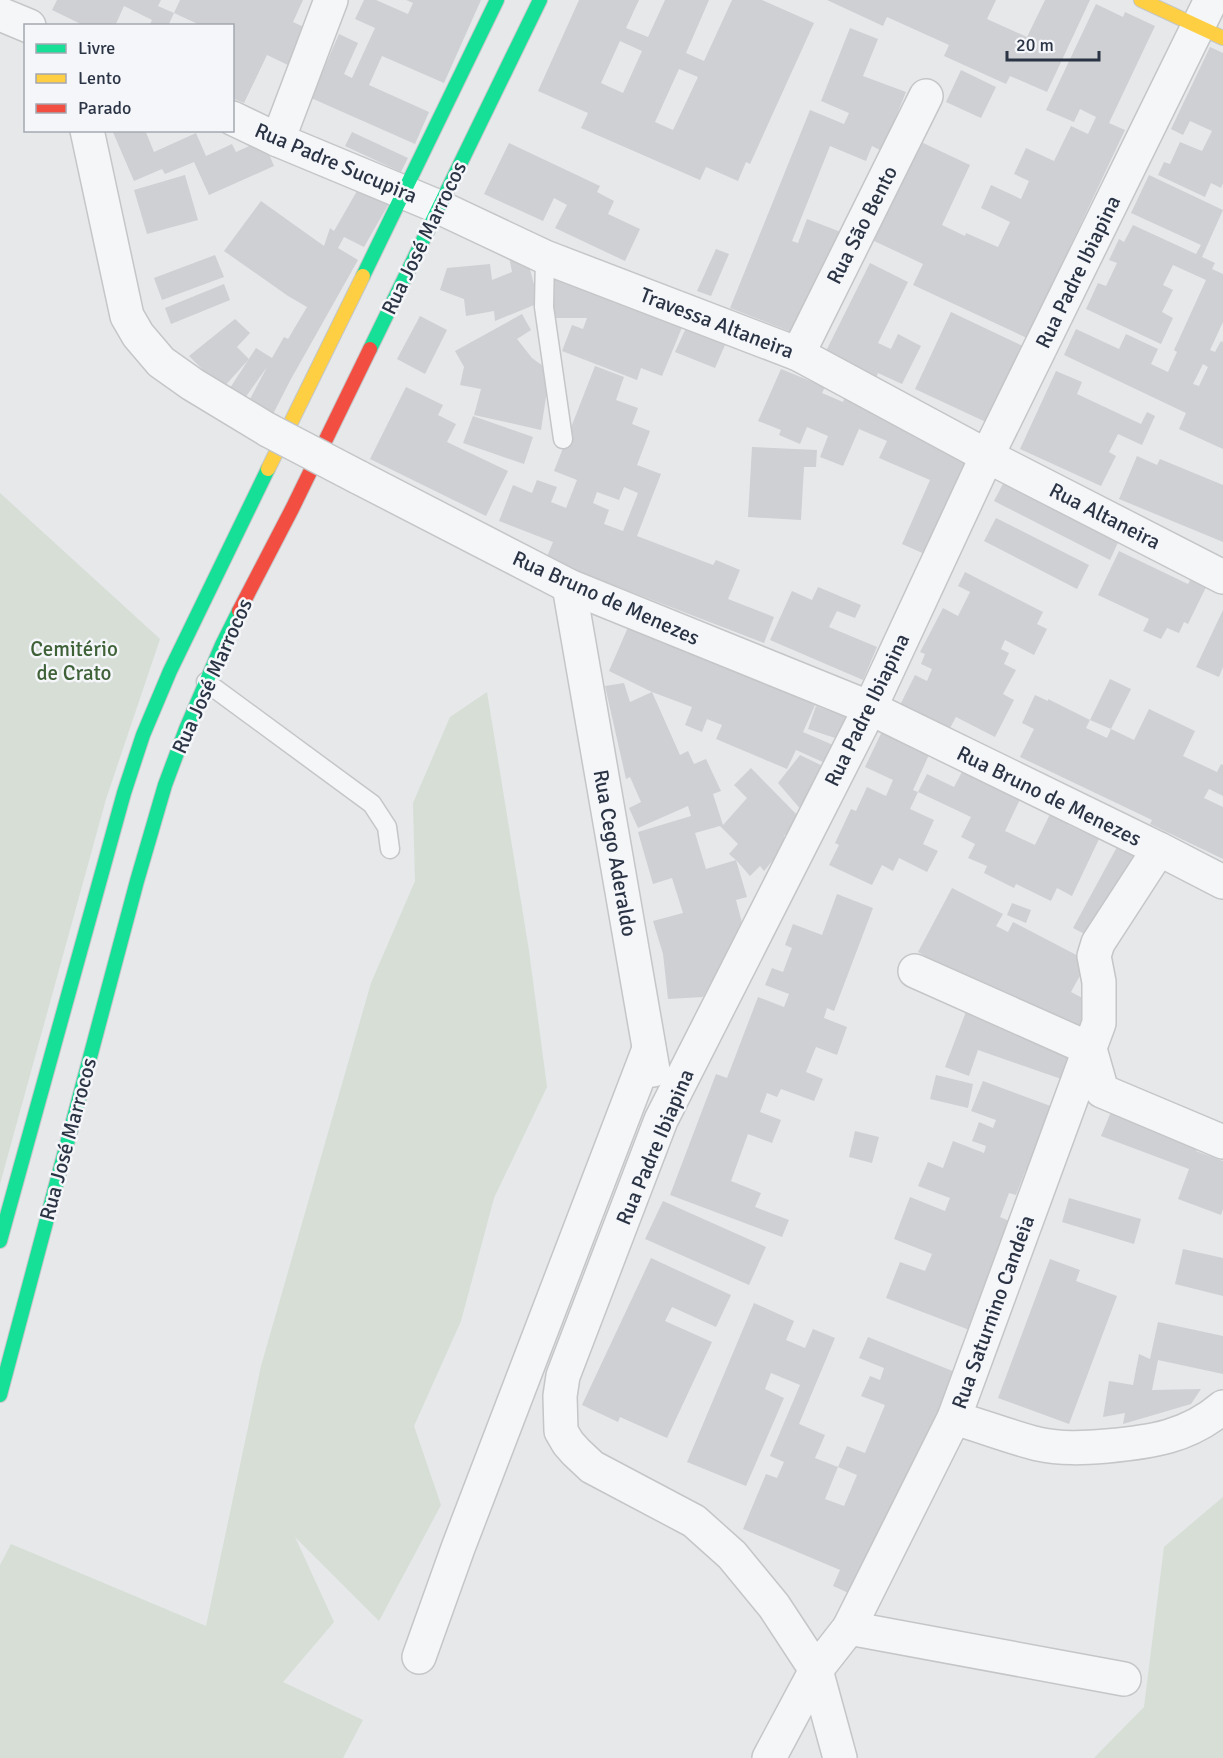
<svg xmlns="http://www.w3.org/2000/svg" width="1223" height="1758" font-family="Signika,sans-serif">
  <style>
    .green { fill: #d6ded6 }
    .building { fill: #ced0d3; fill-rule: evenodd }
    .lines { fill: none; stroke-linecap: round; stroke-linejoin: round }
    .lane-casing { stroke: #c4c6c8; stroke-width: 21 }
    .street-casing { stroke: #c4c6c8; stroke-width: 36 }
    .fast-casing { stroke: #c4c6c8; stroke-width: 16 }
    .slow-casing { stroke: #c4c6c8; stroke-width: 16 }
    .jam-casing { stroke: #c4c6c8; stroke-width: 16 }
    .lane { stroke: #f5f6f7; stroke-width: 18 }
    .street { stroke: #f5f6f7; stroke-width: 33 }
    .fast { stroke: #16e098; stroke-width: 14 }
    .slow { stroke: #ffcf43; stroke-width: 14 }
    .jam { stroke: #f24e42; stroke-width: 14 }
    .street-bridge-casing { stroke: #c4c6c8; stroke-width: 36; stroke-linecap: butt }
    .street-bridge { stroke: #f5f6f7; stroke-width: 33 }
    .labels { text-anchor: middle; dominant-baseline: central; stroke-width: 5; stroke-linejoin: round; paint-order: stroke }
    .street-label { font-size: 21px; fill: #2b3445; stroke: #f4f6f9 }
    .park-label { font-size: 21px; fill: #3f6138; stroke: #f4f6f9 }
  </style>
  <rect width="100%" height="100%" fill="#e6e8ea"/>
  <g class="green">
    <path d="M0,493l160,146 -54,160 -106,385z"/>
    <path d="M487,692l42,259 18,136 -53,111 -33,123 -47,105 27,79 -62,116 -84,-84 39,85 -51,60 80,38 -20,38h-343v-193l11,-21 195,82 55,-260 110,-383 44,-102 -2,-78 37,-86z"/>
    <path d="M1223,1497v261h-129l50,-51 20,-160z"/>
  </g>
  <g class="building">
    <path d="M57,0h104l-3,6 16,7 6,-13h123l-10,22 13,6 -18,37 -21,-10 -23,48 -12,-5v-72h-30l-28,-13 -6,13h-19l3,-6 -28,-14 -9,20h-30l-33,-16z"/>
    <path d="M364,0h12l32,14 5,-11 -7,-3h75l-37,83 -62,-27 -13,29 60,27 -14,32 -104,-46 28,-64 19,9 -14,31 8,4 23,-50 -20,-9z"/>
    <path d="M579,0h60l-13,28 22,9 17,-37h44l-23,53 18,8 28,-61h30l52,23 -64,141 -4,-2 -8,19 -32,-14 -6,13 -119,-52 7,-15 -50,-22zM620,41l22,10 -19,42 -22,-10zM679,69l19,8 -25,53 -18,-8z"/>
    <path d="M827,0h169l-9,19 40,18 18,-37h45l-43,92 -37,-16 -4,8 -62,-28 5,-11 -62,-28 -4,9z"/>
    <path d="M1096,4l27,13 2,-5 30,14 -46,97 16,7 -98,208 -114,-53 10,-21 -51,-24 47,-99 51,24 -28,60 23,11 1,-3 32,14 12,-25 -29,-14 10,-23 30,14 8,-18 -15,-7 12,-26 28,13 17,-35 17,8 8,-17 -16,-8 -6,13 -28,-12z"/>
    <path d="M850,28l28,11 -15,37 43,16 -24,59 -10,-5 -6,15 -36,-15 -38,95 6,2 9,-24 39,15 -42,103 -74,-29 80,-198 34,14 5,-11 -28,-12z"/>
    <path d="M1210,47l13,6v130l-2,5 -10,-5 -6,14 -47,-22 6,-13 6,2 10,-22 22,9 10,-20 -22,-10 -7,14 -12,-6z"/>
    <path d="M961,70l35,17 -15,31 -35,-16z"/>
    <path d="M112,130h33l9,22 42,-19 10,23 26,-12 4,8 27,-12 11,26 -65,29 -15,-33 -29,12 -3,-5 -28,12z"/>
    <path d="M352,132l56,26 -7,14 -56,-26z"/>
    <path d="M509,143l91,43 -3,6 17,9 -6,13 32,15 -15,32 -70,-33 12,-23 -13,-7 -11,23 -59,-27z"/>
    <path d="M185,175l13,45 -51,14 -13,-44z"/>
    <path d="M1149,175l74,35 -21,47 13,6 -3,6 11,5v48l-13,28 5,2 6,-11 2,1v107l-44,-20 7,-16 -122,-58 12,-26 43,20 7,-15 32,15 -7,15 17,8 9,-20 -3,-2 32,-70 -33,-15 -10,20 10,5 -11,22 11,6 -12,26 -75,-35 12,-26 8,3 11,-23 -8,-3 10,-21 5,3 9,-17 63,29 5,-9 -70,-32zM1203,364l5,3 -9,19 -6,-2z"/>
    <path d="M361,184l30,16 -27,47 -20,-10 -6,11 20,12 -67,119 -18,35 -24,-13 18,-34 -22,31 -15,-10 26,-40 16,10 12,-21 4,2 19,-32 -19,-11 -64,-45 37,-50 63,45 6,-18 4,3z"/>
    <path d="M716,249l13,5 -18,42 -14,-5z"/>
    <path d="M508,252l20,10 11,41 -44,18 -1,-10 -28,5 -2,-17 -24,-9 7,-22 43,-4 2,16 20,-8z"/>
    <path d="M215,255l9,22 -62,23 -8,-22z"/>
    <path d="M870,263l38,19 -30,61 13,6 7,-15 23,12 -19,38 -24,-11 -2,5 -51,-25z"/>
    <path d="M555,278l128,47 -21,51 -21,-8 -4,12 -75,-29 10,-26 11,4 4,-11h-34z"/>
    <path d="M224,284l6,16 -59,24 -6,-16z"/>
    <path d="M951,312l74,35 -37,76 -73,-34z"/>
    <path d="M522,314l9,16 -14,9 15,19 18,13 -9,59 -67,-15 7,-26 -21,-4 4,-18 -9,-16z"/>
    <path d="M420,316l27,14 -22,44 -28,-15z"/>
    <path d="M235,319l15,14 -13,14 12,12 -27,30 -33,-33z"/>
    <path d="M686,328l39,17 -10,23 -40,-16z"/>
    <path d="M595,366l29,11 -8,23 22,8 -6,16 18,7 -13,34 24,9 -24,62 76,29 3,-5 24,10 -12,29 46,18 -10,26 -218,-84 7,-17 -54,-21 14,-36 19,8 5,-13 20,7 -6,15 15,6 11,-28 -23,-9zM624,487l14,6 -15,38 -19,-7 5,-14 -16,-7 4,-11 22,8z"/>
    <path d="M781,369l44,18 -3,6 21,9 2,-6 128,54 -46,105 -25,-11 28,-64 -51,-22 8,-17 -28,-12 -16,37 -23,-9 8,-21 -21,-9 -7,17 -21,-9 2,-5 -23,-9z"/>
    <path d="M1056,371l26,11 -5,12 64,30 6,-12 8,4 -13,29 -24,-11 -9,18 7,4 -15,30 -81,-37z"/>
    <path d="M406,387l37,18 -5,10 18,9 -9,18 61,29 -22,45 -116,-57z"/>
    <path d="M473,416l60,21 -9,27 -61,-21z"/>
    <path d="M752,447l65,3 -1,17h-12l-3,53 -53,-3z"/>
    <path d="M1137,456l20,9 3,-6 63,26v57l-104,-43z"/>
    <path d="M1007,476l114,60 -11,24 -116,-59z"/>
    <path d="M996,518l93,47 -12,24 -93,-48z"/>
    <path d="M1119,551l69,33 5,-10 16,7 -21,43 -4,-2 -5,11 -12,-5 -6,11 -18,-8 6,-12 -51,-24z"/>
    <path d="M965,572l78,40 -6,12 10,5 -13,26 -29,-15 -4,9 8,4 -5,11 12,6 -13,24 11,6 -19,37 -39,-20 -7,13 -49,-25 15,-30 12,6 5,-12 -11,-5 4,-10 -5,-2 23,-44 15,8 12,-24 -12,-6z"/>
    <path d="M818,587l43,18 -6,13 -18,-7 -8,16 48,20 -14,33 -93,-40 22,-49 20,9z"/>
    <path d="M1223,610v57l-4,10 -23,-10z"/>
    <path d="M629,625l186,80 -12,27 30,13 -8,18 -29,-13 -9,19 -71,-30 6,-14 -15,-6 -5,13 -17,-7 7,-18 -40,-15 -43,-21z"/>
    <path d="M1110,679l21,10 -20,40 -21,-9z"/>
    <path d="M624,683l6,19 22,-10 28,63 8,-4 6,13 12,-5 15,32 -8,3 10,31 24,-27 -13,-13 17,-17 50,51 -17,17 4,6 -24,29 -4,-5 -10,10 -14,-16 11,37 -11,3 8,30 -5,2 -36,65 -35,2 -5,-45 -10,-33 30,-8 -11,-35 -19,6 -15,-52 53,-16 -3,-10 -50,22 -9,-20 12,-6 -11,-25 -4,2 -21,-93zM720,826l18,18 -9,10 7,6 -30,9 -11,-36z"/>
    <path d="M1035,695l13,6v-2l42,21 -4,8 21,10 4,-9 23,11 15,-31 46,22 -12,25 34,16 4,-8 2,1v31l-14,-7 -5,9 19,9v52l-73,-35 2,-4 -132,-63 14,-28 -12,-6z"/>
    <path d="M816,706l30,11 -8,22 -30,-10z"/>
    <path d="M886,723l47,23 -20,44 5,2 9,-18 27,13 9,-17 60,23 -18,38 30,14 17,-35 19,9 -3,6 31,14 -27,57 -15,-8 -6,13 -35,-17 -2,4 -30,-15 3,-7 -19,-8 7,-14 -14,-7 10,-20 -53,-25 -8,17 24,11 -11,24 15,7 -11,21 -28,-14 -6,13 -11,-6 -10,20 -43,-20 10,-20 -4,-2 16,-34 5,2 11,-24 19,9 7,-16 -28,-13z"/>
    <path d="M800,755l27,13 -24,44 -25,-29z"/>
    <path d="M1117,847l24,13 -43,81 -25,-13z"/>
    <path d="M952,888l51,26 -7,12 12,6 5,-10 75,39 -17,31 21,11 -17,33 -157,-84z"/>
    <path d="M837,894l36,14 -39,103 -7,-3 -3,10 23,9 -10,28 -21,-8 -10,25 17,7 -9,22 -33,-12 -4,8 -10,-4 -7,19 21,8 -9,23 -24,-9 -17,47 30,12 -6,14 34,13 -7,17 -112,-42 46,-121 11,4 31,-81 26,10 5,-13 -24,-9 7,-17 11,4 9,-24 -7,-3 8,-21 29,11z"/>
    <path d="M1012,903l19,7 -5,13 -19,-8z"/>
    <path d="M967,1009l112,40 -12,32 -89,-31 -9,26 -24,-9z"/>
    <path d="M936,1075l37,9 -5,24 -38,-9z"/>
    <path d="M983,1081l73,27 -24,63 -6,-2 -10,26 -7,-2 -9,24 14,6 -42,108 -86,-33 14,-36 25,9 7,-17 -38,-15 16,-42 35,14 5,-13 -32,-12 10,-24 15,6 10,-27 31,12 2,-7 -14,-5 7,-19 14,6 3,-8 -25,-9z"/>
    <path d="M1113,1107l87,33 -4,11 27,10v48l-2,6 -43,-16 11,-30 -88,-33z"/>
    <path d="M855,1131l24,6 -7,26 -23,-6z"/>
    <path d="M1069,1198l72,21 -7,25 -72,-22z"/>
    <path d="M663,1201l103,46 -17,38 -104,-46z"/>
    <path d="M1183,1249l40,9v38l-48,-12z"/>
    <path d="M651,1258l80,37 -15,32 -44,-20 -7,14 47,21 -45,96 -47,-21 -2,5 -36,-17z"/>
    <path d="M1050,1259l30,11 -4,11 41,15 -48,128 -71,-26z"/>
    <path d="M754,1303l40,18 -8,19 19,8 8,-19 22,9 -36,86 26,11 -10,23 23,9 -13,32 19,7 13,-31 -19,-8 9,-21 18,7 20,-48 -24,-9 9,-20 10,4 4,-12 -25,-10 9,-21 87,35 -95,226 -27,-12 7,-16 -97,-41 23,-55 11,4 7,-16 -14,-6 30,-71 -29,-12 -6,16 19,9 -38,88 -59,-24z"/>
    <path d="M1158,1322l65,14v38l-65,-14 -6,30 49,-1 -10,15 -68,20 2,-11 -22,4 6,-36 24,4 6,-31 11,5z"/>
  </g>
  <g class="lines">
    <defs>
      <g id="lane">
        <path d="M545,257l-1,50 19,132"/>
        <path d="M206,682l166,122 15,23 3,22"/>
      </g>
      <g id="street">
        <path d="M0,14l29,12"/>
        <path d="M232,118l46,22 161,67 106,50 253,97 189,102 236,121"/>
        <path d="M87,130l40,186 11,19 23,27 31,22 76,46"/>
        <path d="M278,140l53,-140"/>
        <path d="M798,354l128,-258"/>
        <path d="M358,477l211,109 301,122 289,141 64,33"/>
        <path d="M569,586l84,484"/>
        <path d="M915,971l175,78 12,42 121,51"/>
        <path d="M954,1418c28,8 56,19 84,26 23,5 45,4 69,2 44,-4 81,-9 116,-39"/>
        <path d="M849,1628l275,51"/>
        <path d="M419,1657l39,-109 191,-499"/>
        <path d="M769,1758l47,-88 33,-42 105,-210 145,-395v-41l-5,-26 4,-13 61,-94"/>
        <path d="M840,1758l-24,-88 -42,-64 -42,-51 -38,-34 -102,-54 -16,-15 -8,-9 -7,-12 -1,-35 3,-20 98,-256 209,-412 117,-252 224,-456"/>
      </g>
      <g id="fast">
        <path d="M363,276l134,-276"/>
        <path d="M370,349l170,-349"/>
        <path d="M0,1241l124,-448 19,-58 27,-64 98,-202"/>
        <path d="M0,1395l137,-514 28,-96 21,-56 36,-84 17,-34"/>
      </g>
      <g id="slow">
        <path d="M1141,0l82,38"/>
        <path d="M268,469l95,-193"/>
      </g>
      <path id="jam" d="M239,611l53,-102 78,-160"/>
    </defs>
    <use href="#lane" class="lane-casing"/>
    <use href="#street" class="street-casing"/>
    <use href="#fast" class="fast-casing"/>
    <use href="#slow" class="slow-casing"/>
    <use href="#jam" class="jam-casing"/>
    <use href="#lane" class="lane"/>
    <use href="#street" class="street"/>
    <use href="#fast" class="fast"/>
    <use href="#slow" class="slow"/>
    <use href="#jam" class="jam"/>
    <defs>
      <path id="street-bridge" d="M268,430l90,47"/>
    </defs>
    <use href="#street-bridge" class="street-bridge-casing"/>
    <use href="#street-bridge" class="street-bridge"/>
  </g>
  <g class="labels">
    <g class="street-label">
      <text transform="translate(336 163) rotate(23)">Rua Padre Sucupira</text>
      <text transform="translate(862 225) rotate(-63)">Rua São Bento</text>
      <text transform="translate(424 238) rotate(-64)">Rua José Marrocos</text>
      <text transform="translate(1078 272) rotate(-64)">Rua Padre Ibiapina</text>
      <text transform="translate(717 323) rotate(21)">Travessa Altaneira</text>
      <text transform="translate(1105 516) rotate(27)">Rua Altaneira</text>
      <text transform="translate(606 598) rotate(24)">Rua Bruno de Menezes</text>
      <text transform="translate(212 676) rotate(-66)">Rua José Marrocos</text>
      <text transform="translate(867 710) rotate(-64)">Rua Padre Ibiapina</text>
      <text transform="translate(1049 796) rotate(26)">Rua Bruno de Menezes</text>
      <text transform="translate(615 853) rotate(80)">Rua Cego Aderaldo</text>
      <text transform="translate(68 1139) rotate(-75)">Rua José Marrocos</text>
      <text transform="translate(655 1147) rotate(-67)">Rua Padre Ibiapina</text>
      <text transform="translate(993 1312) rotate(-70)">Rua Saturnino Candeia</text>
    </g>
    <g class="park-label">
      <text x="74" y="649">Cemitério<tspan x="74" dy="24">de Crato</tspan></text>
    </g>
  </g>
  <rect x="24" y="24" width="210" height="108" fill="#f4f6f9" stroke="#a4a8b1" stroke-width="1.5"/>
  <rect x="36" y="44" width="30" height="9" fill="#16e098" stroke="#a4a8b1" stroke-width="1.5"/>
  <text x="78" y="54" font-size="18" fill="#2b3445">Livre</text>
  <rect x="36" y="74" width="30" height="9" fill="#ffcf43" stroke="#a4a8b1" stroke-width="1.5"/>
  <text x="78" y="84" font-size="18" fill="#2b3445">Lento</text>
  <rect x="36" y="104" width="30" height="9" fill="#f24e42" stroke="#a4a8b1" stroke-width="1.5"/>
  <text x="78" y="114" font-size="18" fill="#2b3445">Parado</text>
  <path d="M1007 51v9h92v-9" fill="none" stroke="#2b3445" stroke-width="3"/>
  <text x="1016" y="51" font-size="18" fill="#2b3445" stroke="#f4f6f9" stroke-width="4.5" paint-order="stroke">20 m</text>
</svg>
